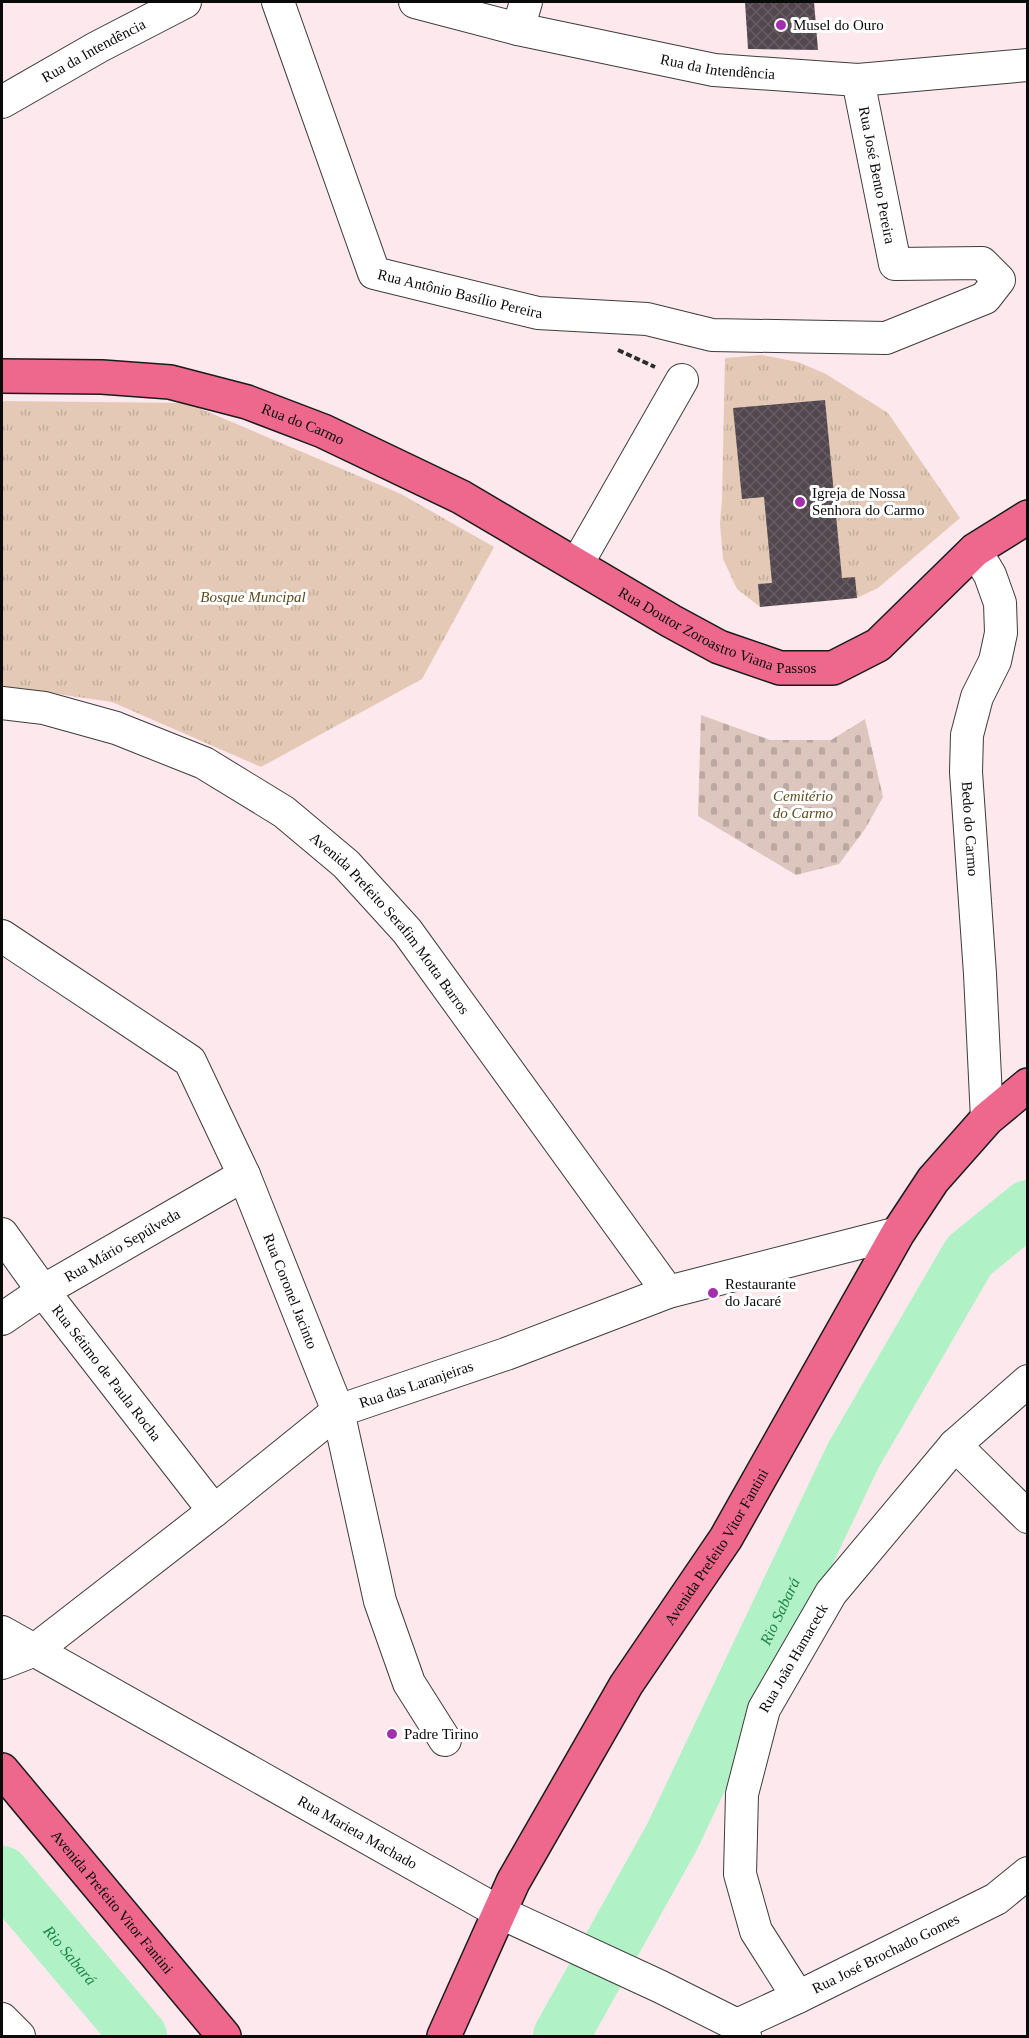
<svg xmlns="http://www.w3.org/2000/svg" width="1029" height="2038" font-family="Georgia,serif">
  <style>
    .grass { fill: url(#grass-tufts) }
    .cemetery { fill: url(#cemetery-stones) }
    .lines { fill: none; stroke-linecap: round; stroke-linejoin: round }
    .river { stroke: #b1f1c6; stroke-width: 56 }
    .building { fill: url(#building-cross-hatch) }
    .minor-casing { stroke: #3d3d3d; stroke-width: 34 }
    .major-casing { stroke: #1b1b1b; stroke-width: 36 }
    .path { stroke: #2c2c2c; stroke-width: 4; stroke-dasharray: 6 3; stroke-linecap: butt }
    .minor { stroke: #fff; stroke-width: 32 }
    .major { stroke: #ee688e; stroke-width: 33 }
    .poi-dot { fill: #a32eae; stroke: #fff; stroke-width: 2 }
    .labels { text-anchor: middle; dominant-baseline: central; stroke-width: 6; stroke-linejoin: round; paint-order: stroke }
    .poi-label { font-size: 15px; fill: #0a0a0a; stroke: #fff; text-anchor: start }
    .street-label { font-size: 15px; fill: #0a0a0a; stroke: #fff }
    .park-label { font-size: 15px; font-style: italic; fill: #5b4d20; stroke: #fff }
    .water-label { font-size: 16px; font-style: italic; fill: #1d8446; stroke: #fff }
  </style>
  <defs>
    <pattern id="grass-tufts" width="24" height="20" patternUnits="userSpaceOnUse" patternTransform="scale(1.5)"><rect width="24" height="20" fill="#e4cab6"/><path d="M3 7l-1-3M5 7V3M7 7l1-3M15 17l-1-3M17 17v-4M19 17l1-3" fill="none" stroke="#c2ac9b"/></pattern>
    <pattern id="cemetery-stones" width="16" height="16" patternUnits="userSpaceOnUse" patternTransform="scale(1.5)"><rect width="16" height="16" fill="#dcc6bd"/><path d="M2 7V4a2 2 0 0 1 4 0v3zM10 15v-3a2 2 0 0 1 4 0v3z" fill="#bba9a1"/></pattern>
    <pattern id="building-cross-hatch" width="8" height="8" patternUnits="userSpaceOnUse" patternTransform="scale(1.5)"><rect width="8" height="8" fill="#52474e"/><path d="M0 0l8 8M0 8l8-8" fill="none" stroke="#665d63"/></pattern>
  </defs>
  <rect width="100%" height="100%" fill="#fde8ed"/>
  <g class="grass">
    <path d="M762,355l36,7 28,12 62,39 72,105 -82,70 -21,10 -97,9 -23,-18 -14,-30 -3,-35 2,-25 3,-141z"/>
    <path d="M2,401l185,2 214,91 93,53 -72,132 -161,88 -149,-65 -110,-16z"/>
  </g>
  <path class="cemetery" d="M701,715l69,25h61l34,-21 18,78 -18,32 -26,35 -43,11 -98,-59z"/>
  <g class="lines">
    <g class="river">
      <path id="s1" d="M2,1874l137,162"/>
      <path id="s2" d="M561,2036l111,-199 181,-381 116,-200 59,-48"/>
    </g>
  </g>
  <g class="building">
    <path d="M745,2h69l4,48 -70,-1z"/>
    <path d="M825,400l17,178 13,-1 2,21 -97,9 -2,-23 14,-1 -8,-86 -22,2 -9,-91z"/>
  </g>
  <g class="lines">
    <defs>
      <g id="minor">
        <path id="s3" d="M278,2l96,271 164,40 109,6 65,16 174,3 99,-40 14,-18 -17,-17 -87,1 -37,-184"/>
        <path id="s4" d="M415,2l103,27 196,41 144,10 170,-15"/>
        <path d="M518,29l8,-27"/>
        <path id="s5" d="M2,102l96,-55 87,-45"/>
        <path id="s6" d="M975,550l15,25 10,28 1,30 -6,28 -18,36 -10,38 -1,37 14,202 7,145"/>
        <path d="M577,564l105,-184"/>
        <path id="s7" d="M2,703l42,5 72,20 88,35 80,49 62,52 61,67 261,361"/>
        <path id="s8" d="M2,936l188,125 54,114 94,236 42,190 29,82 36,57"/>
        <path id="s9" d="M2,1234l41,57 171,220"/>
        <path id="s10" d="M2,1319l41,-28 201,-116"/>
        <path d="M955,1445l73,72"/>
        <path id="s11" d="M2,1632l497,280 162,75 76,38 8,11"/>
        <path id="s12" d="M2,1663l33,-13 179,-139 124,-100 168,-57 162,-62 230,-59"/>
        <path id="s13" d="M798,1997l-42,-66 -16,-57 2,-80 22,-85 67,-116 124,-148 73,-64"/>
        <path d="M2,2019l17,17"/>
        <path id="s14" d="M737,2025l61,-28 198,-98 32,-26"/>
      </g>
      <g id="major">
        <path id="s15" d="M2,376l100,1 68,5 77,20 76,29 138,66 210,124 48,26 61,21h53l45,-23 97,-95 53,-33"/>
        <path id="s16" d="M2,1770l222,266"/>
        <path id="s17" d="M444,2036l69,-154 113,-197 100,-147 172,-305 35,-53 54,-61 41,-34"/>
      </g>
    </defs>
    <use href="#minor" class="minor-casing"/>
    <use href="#major" class="major-casing"/>
    <path class="path" d="M618,350l37,17"/>
    <use href="#minor" class="minor"/>
    <use href="#major" class="major"/>
  </g>
  <g class="poi-dot">
    <circle cx="781" cy="25" r="6"/>
    <circle cx="800" cy="502" r="6"/>
    <circle cx="713" cy="1293" r="6"/>
    <circle cx="392" cy="1734" r="6"/>
  </g>
  <g class="labels">
    <g class="poi-label">
      <text x="793" y="25">Musel do Ouro</text>
      <text x="812" y="493">Igreja de Nossa<tspan x="812" dy="17">Senhora do Carmo</tspan></text>
      <text x="725" y="1284">Restaurante<tspan x="725" dy="17">do Jacaré</tspan></text>
      <text x="404" y="1734">Padre Tirino</text>
    </g>
    <g class="street-label">
      <text stroke="none"><textPath href="#s5" startOffset="105">Rua da Intendência</textPath></text>
      <text stroke="none"><textPath href="#s4" startOffset="310">Rua da Intendência</textPath></text>
      <text transform="translate(877 175) rotate(79)">Rua José Bento Pereira</text>
      <text stroke="none"><textPath href="#s3" startOffset="376">Rua Antônio Basílio Pereira</textPath></text>
      <text stroke="none"><textPath href="#s15" startOffset="308">Rua do Carmo</textPath></text>
      <text stroke="none"><textPath href="#s15" startOffset="774">Rua Doutor Zoroastro Viana Passos</textPath></text>
      <text stroke="none"><textPath href="#s6" startOffset="291">Bedo do Carmo</textPath></text>
      <text stroke="none"><textPath href="#s7" startOffset="460">Avenida Prefeito Serafim Motta Barros</textPath></text>
      <text stroke="none"><textPath href="#s10" startOffset="141">Rua Mário Sepúlveda</textPath></text>
      <text stroke="none"><textPath href="#s8" startOffset="477">Rua Coronel Jacinto</textPath></text>
      <text stroke="none"><textPath href="#s9" startOffset="174">Rua Sétimo de Paula Rocha</textPath></text>
      <text stroke="none"><textPath href="#s12" startOffset="504">Rua das Laranjeiras</textPath></text>
      <text stroke="none"><textPath href="#s17" startOffset="561">Avenida Prefeito Vitor Fantini</textPath></text>
      <text stroke="none"><textPath href="#s13" startOffset="364">Rua João Hamaceck</textPath></text>
      <text stroke="none"><textPath href="#s11" startOffset="408">Rua Marieta Machado</textPath></text>
      <text stroke="none"><textPath href="#s16" startOffset="172">Avenida Prefeito Vitor Fantini</textPath></text>
      <text stroke="none"><textPath href="#s14" startOffset="165">Rua José Brochado Gomes</textPath></text>
    </g>
    <g class="park-label">
      <text x="253" y="597">Bosque Muncipal</text>
      <text x="803" y="796">Cemitério<tspan x="803" dy="17">do Carmo</tspan></text>
    </g>
    <g class="water-label">
      <text stroke="none"><textPath href="#s2" startOffset="478">Rio Sabará</textPath></text>
      <text stroke="none"><textPath href="#s1" startOffset="106">Rio Sabará</textPath></text>
    </g>
  </g>
  <rect width="1029" height="2038" fill="none" stroke="#0a0a0a" stroke-width="6"/>
</svg>
